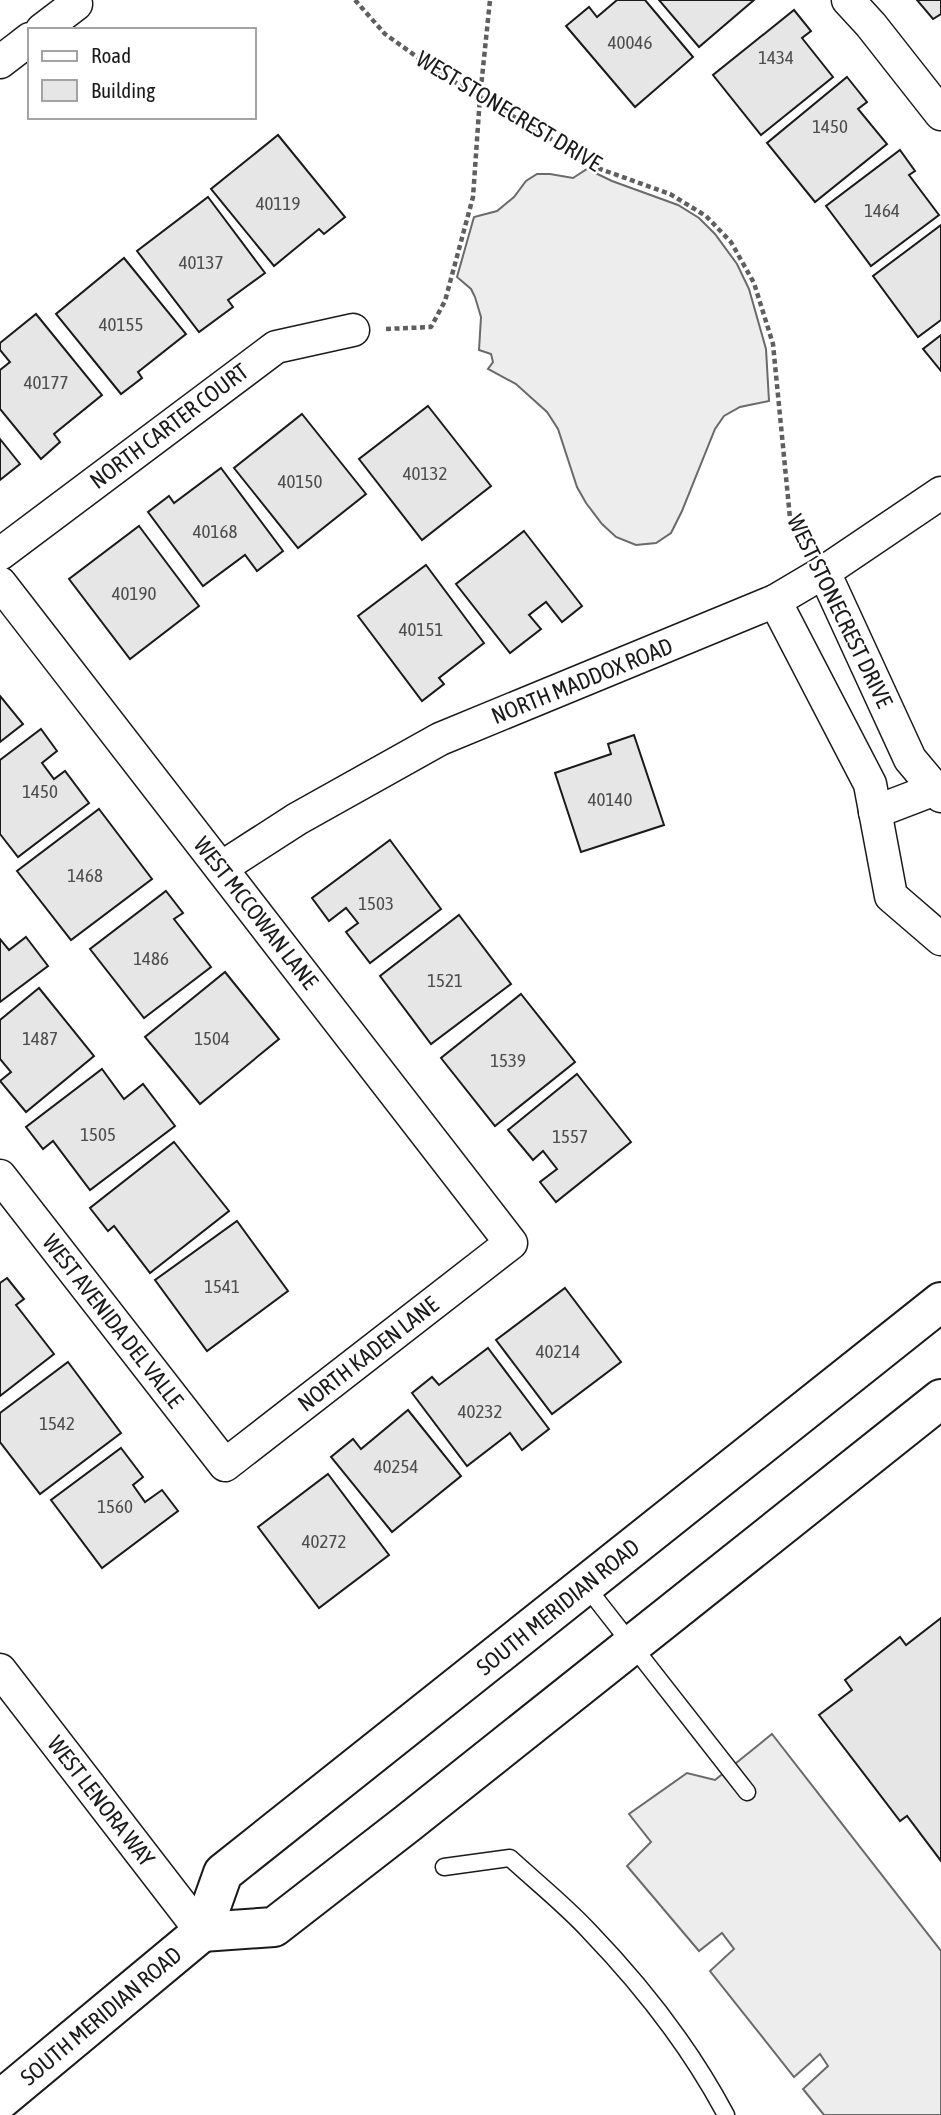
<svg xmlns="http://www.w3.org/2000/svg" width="941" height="2115" font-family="'Asap Condensed',sans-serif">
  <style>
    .built { fill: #ededed; stroke: #6a6a6a; stroke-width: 2 }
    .building { fill: #e6e6e6; stroke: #1a1a1a; stroke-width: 2 }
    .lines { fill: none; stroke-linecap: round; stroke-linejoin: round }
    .lane-casing { stroke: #1a1a1a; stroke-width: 19 }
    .street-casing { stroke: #1a1a1a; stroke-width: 35 }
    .secondary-casing { stroke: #1a1a1a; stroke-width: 42 }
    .path { stroke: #5f5f5f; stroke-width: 4.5; stroke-dasharray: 5 3.5; stroke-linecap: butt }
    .lane { stroke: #fff; stroke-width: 16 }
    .street { stroke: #fff; stroke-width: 32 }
    .secondary { stroke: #fff; stroke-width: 38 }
    .labels { text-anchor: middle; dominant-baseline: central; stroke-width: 5; stroke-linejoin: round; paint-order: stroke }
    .number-label { font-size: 19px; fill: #4d4d4d }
    .street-label { font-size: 23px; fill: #1a1a1a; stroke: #fff }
  </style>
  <rect width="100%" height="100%" fill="#fff"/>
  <g class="built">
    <path d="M587,169l25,12 66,24 21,13 16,16 22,30 12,25 17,60 3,52 -29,6 -16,9 -9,13 -33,82 -11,22 -15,10 -20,2 -20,-8 -14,-13 -16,-21 -9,-16 -19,-58 -11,-17 -31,-28 -28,-15 5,-7 -2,-8 -12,-4 2,-33 -6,-20 -4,-8 -14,-12 17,-60 23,-6 17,-14 12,-16 11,-7h13l23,4z"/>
    <path d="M772,1734l169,217v164h-117l-21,-26 25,-23 -8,-12 -26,23 -84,-106 24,-22 -12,-16 -23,18 -72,-85 24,-24 -22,-28 58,-41 28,7z"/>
  </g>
  <g class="building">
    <path d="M617,0h28l48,57 -58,50 -69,-81 23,-19 8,10z"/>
    <path d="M659,0h95l-55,47z"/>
    <path d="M917,0h24v14l-8,5z"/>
    <path d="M794,10l17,21 -9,7 31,39 -72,58 -48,-60z"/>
    <path d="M847,77l20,25 -9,7 29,35 -72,58 -48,-59z"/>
    <path d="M278,135l67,82 -21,17 -5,-5 -45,37 -63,-77z"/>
    <path d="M900,150l15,21 -6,4 30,40 -68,51 -45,-60z"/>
    <path d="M208,197l57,76 -37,27 5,7 -34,25 -62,-81z"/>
    <path d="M941,225v95l-23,17 -45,-61z"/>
    <path d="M124,258l62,76 -48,38 4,6 -21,16 -65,-80z"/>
    <path d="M36,314l66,81 -48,39 6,8 -19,17 -41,-50v-39l10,-8 -10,-12v-7z"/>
    <path d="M941,335v36l-18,-22z"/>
    <path d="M428,406l63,80 -69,54 -63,-81z"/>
    <path d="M302,414l64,80 -68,54 -64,-80z"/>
    <path d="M0,439l20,25 -20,16z"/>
    <path d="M221,468l62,83 -26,20 -12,-16 -42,31 -55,-74 21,-16 5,7z"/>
    <path d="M139,526l60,80 -69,53 -61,-80z"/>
    <path d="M524,531l58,75 -20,16 -16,-20 -17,13 12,14 -31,24 -54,-69z"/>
    <path d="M426,565l58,78 -45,35 5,6 -22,17 -64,-85z"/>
    <path d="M0,696l23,28 -23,18z"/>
    <path d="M41,729l16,22 -15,12 12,16 11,-8 24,32 -71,54 -18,-23v-74z"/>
    <path d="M634,735l30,90 -83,27 -26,-79 56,-19 -3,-10z"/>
    <path d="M99,809l53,70 -81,61 -54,-69z"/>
    <path d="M390,840l51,69 -71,54 -24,-31 12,-9 -12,-15 -17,13 -17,-23z"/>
    <path d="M166,891l17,22 -9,6 37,48 -67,51 -54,-69z"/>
    <path d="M459,915l52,69 -80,60 -51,-68z"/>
    <path d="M26,937l22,29 -48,36v-63l9,11z"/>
    <path d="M225,972l54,67 -79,65 -55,-67z"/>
    <path d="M39,988l55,68 -68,56 -26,-31 11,-9 -11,-13v-39z"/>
    <path d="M521,994l54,68 -80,64 -54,-68z"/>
    <path d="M102,1069l22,30 19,-15 32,42 -85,64 -37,-49 -10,8 -17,-22z"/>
    <path d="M577,1074l54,68 -75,60 -16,-20 17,-13 -14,-18 -10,9 -25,-30z"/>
    <path d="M174,1142l55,69 -79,62 -36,-47 -6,5 -18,-23z"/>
    <path d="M237,1221l51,70 -81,60 -52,-71z"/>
    <path d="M7,1278l17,21 -8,6 38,49 -54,42v-113z"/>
    <path d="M565,1288l56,74 -69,52 -56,-74z"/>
    <path d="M488,1348l61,81 -27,21 -12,-17 -43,33 -55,-73 20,-16 7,8z"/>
    <path d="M68,1362l53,71 -81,61 -40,-52v-29z"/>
    <path d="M408,1410l53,66 -69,56 -61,-75 22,-18 8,10z"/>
    <path d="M121,1448l22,29 -10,8 12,17 17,-12 16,21 -76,57 -51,-68z"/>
    <path d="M328,1474l61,81 -70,53 -61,-81z"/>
    <path d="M941,1618v243l-34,-45 -7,5 -81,-106 33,-25 -7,-10 55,-43 6,8z"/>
  </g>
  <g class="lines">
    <defs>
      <g id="lane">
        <path d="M585,1585l162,207"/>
        <path d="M444,1867l66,-9c26,24 55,47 79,73 52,54 102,118 137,184"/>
      </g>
      <g id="street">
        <path d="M848,0l23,25 70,89"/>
        <path d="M42,30l34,-26 -3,-4"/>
        <path d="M0,62l30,-23"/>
        <path d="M0,554l276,-207 77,-17"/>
        <path d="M824,572l86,187 31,37"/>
        <path d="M0,583l511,660 -286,222 -225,-289"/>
        <path d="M775,601l95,183 21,112 50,43"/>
        <path d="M875,812l60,-23"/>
        <path d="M221,868l76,-49 143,-80 335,-138 49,-29 117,-79"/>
        <path d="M0,1670l202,262"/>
      </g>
      <g id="secondary">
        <path d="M202,1932l72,-5 134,-104 533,-424"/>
        <path d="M0,2100l202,-168 21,-59 718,-571"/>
      </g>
    </defs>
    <use href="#lane" class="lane-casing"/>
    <use href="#street" class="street-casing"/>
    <use href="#secondary" class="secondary-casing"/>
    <g class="path">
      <path d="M355,0l30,34 53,38 120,71 31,22 81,29 36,22 25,26 23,41 19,61 17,174 17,26"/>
      <path d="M386,329l45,-2 14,-26 28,-104 7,-100 10,-97"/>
    </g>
    <use href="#lane" class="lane"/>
    <use href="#street" class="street"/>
    <use href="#secondary" class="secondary"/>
  </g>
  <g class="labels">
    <g class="number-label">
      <text x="630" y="42">40046</text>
      <text x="776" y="57">1434</text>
      <text x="830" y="126">1450</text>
      <text x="278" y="203">40119</text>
      <text x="882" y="210">1464</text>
      <text x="201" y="262">40137</text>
      <text x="121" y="324">40155</text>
      <text x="46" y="382">40177</text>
      <text x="425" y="473">40132</text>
      <text x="300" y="481">40150</text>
      <text x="215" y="531">40168</text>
      <text x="134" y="593">40190</text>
      <text x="421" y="629">40151</text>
      <text x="40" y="791">1450</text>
      <text x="610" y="799">40140</text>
      <text x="85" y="875">1468</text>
      <text x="376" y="903">1503</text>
      <text x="151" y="958">1486</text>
      <text x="445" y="980">1521</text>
      <text x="40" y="1038">1487</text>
      <text x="212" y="1038">1504</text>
      <text x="508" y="1060">1539</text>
      <text x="98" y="1134">1505</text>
      <text x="570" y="1136">1557</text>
      <text x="222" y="1286">1541</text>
      <text x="558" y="1351">40214</text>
      <text x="480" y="1411">40232</text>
      <text x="57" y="1423">1542</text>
      <text x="396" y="1466">40254</text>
      <text x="115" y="1506">1560</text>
      <text x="324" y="1541">40272</text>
    </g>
    <g class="street-label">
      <text transform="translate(509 111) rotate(31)">WEST STONECREST DRIVE</text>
      <text transform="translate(169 426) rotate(-37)">NORTH CARTER COURT</text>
      <text transform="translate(840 611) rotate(64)">WEST STONECREST DRIVE</text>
      <text transform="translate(582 681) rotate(-22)">NORTH MADDOX ROAD</text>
      <text transform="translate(256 913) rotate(52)">WEST MCCOWAN LANE</text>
      <text transform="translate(113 1321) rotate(52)">WEST AVENIDA DEL VALLE</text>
      <text transform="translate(368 1354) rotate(-38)">NORTH KADEN LANE</text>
      <text transform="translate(558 1607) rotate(-39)">SOUTH MERIDIAN ROAD</text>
      <text transform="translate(101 1801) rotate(52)">WEST LENORA WAY</text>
      <text transform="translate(101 2016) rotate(-40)">SOUTH MERIDIAN ROAD</text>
    </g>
  </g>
  <rect x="28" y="28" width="228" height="91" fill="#ffffff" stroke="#a3a3a3" stroke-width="2"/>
  <rect x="42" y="51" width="35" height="10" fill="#ffffff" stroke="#a3a3a3" stroke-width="2"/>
  <text x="91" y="63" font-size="21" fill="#1a1a1a">Road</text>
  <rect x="42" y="80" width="35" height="21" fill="#e6e6e6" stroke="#a3a3a3" stroke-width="2"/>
  <text x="91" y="98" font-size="21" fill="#1a1a1a">Building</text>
</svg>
